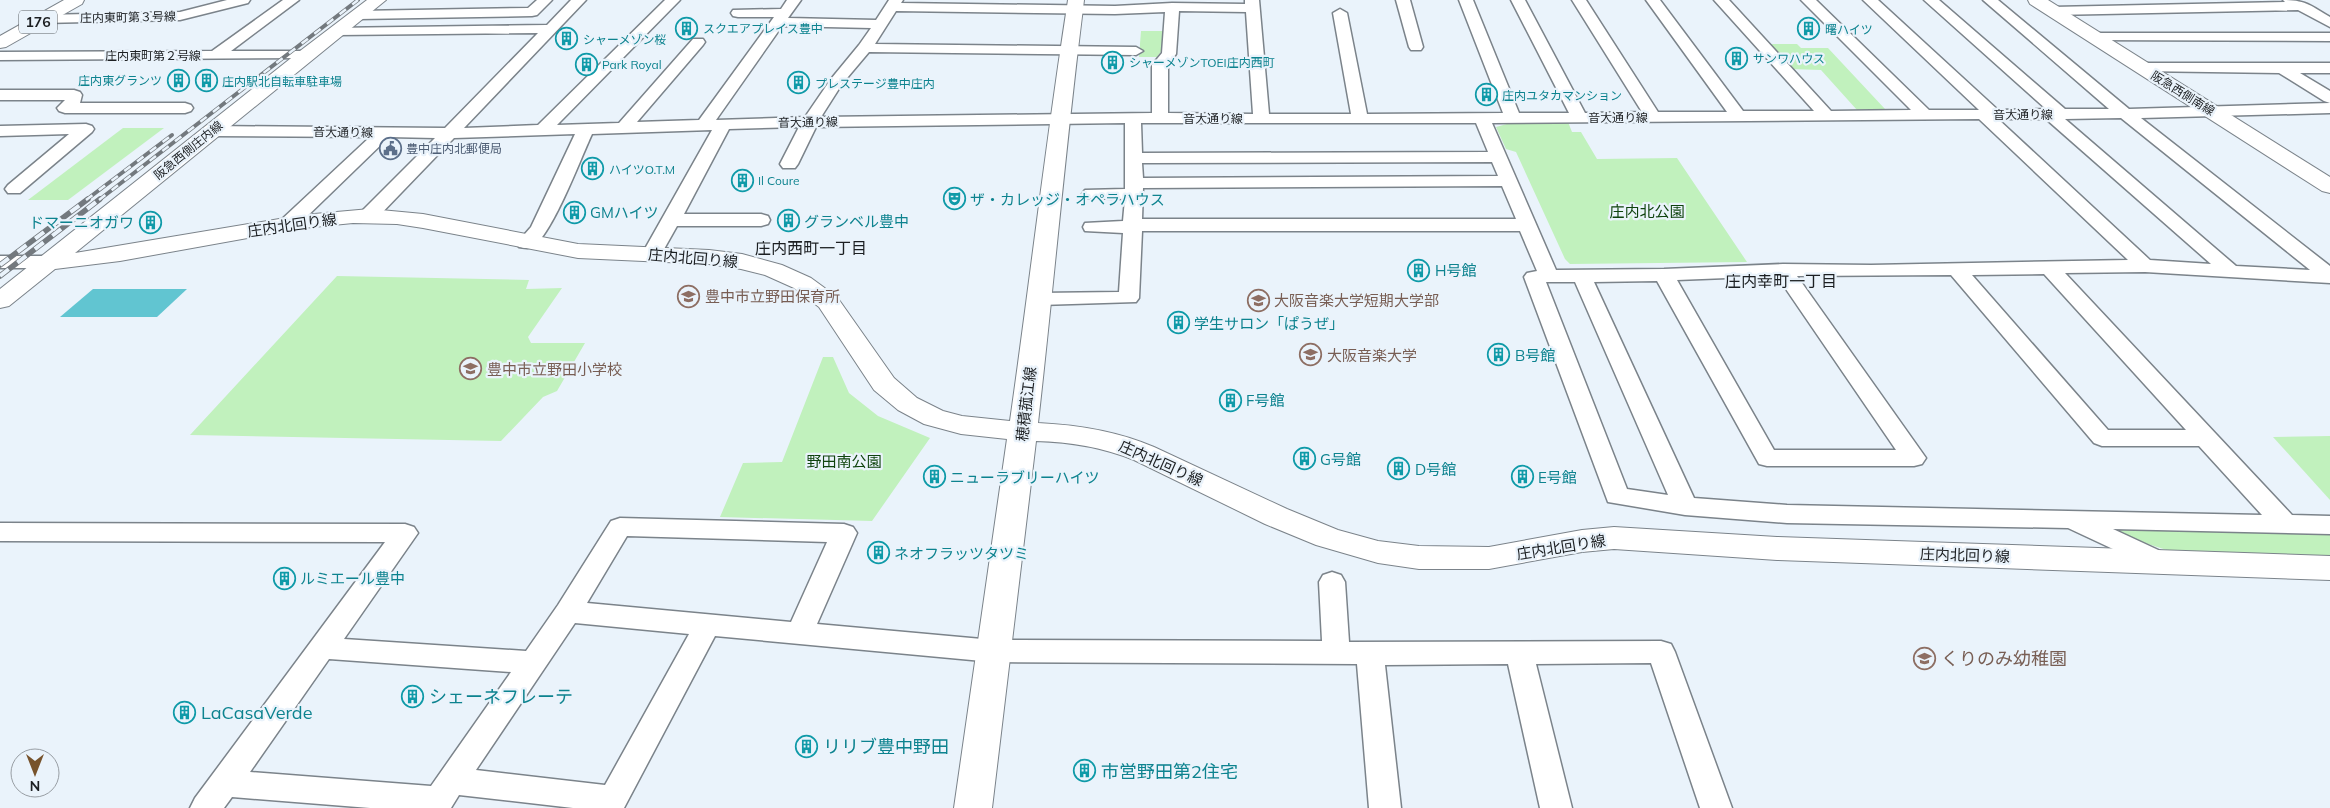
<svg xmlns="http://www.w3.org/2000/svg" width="2330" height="808" font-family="Mulish,'Noto Sans JP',sans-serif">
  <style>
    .green { fill: #c1f1bd }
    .water { fill: #61c5d1 }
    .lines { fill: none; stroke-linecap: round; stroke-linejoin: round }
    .street-casing { stroke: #7b838a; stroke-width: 3 }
    .secondary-casing { stroke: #7b838a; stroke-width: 2 }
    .highway-casing { stroke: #7b838a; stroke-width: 2 }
    .street { fill: #fff; fill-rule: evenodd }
    .secondary { fill: #fff; fill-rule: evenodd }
    .highway { fill: #fff; fill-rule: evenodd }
    .rail-far1-casing { stroke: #73797e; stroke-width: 4 }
    .rail-casing { stroke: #73797e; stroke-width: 5.5 }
    .rail-far1 { stroke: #eaf3fb; stroke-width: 2.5; stroke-dasharray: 8; stroke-linecap: butt }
    .rail { stroke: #eaf3fb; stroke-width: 4; stroke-dasharray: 11; stroke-linecap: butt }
    .labels { text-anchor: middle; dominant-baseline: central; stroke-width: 4.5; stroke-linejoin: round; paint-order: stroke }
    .far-street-label { font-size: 12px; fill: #1c1f22; stroke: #eaf3fb }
    .far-culture-label { font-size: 12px; fill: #0d838f; stroke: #eaf3fb; text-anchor: start }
    .far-service-label { font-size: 12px; fill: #4e5e75; stroke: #eaf3fb; text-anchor: start }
    .shield { fill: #eaf3fb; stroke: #5a5f63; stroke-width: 1 }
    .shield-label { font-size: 14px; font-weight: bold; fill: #1c1f22 }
    .culture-label { font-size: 15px; fill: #0d838f; stroke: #eaf3fb; text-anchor: start }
    .park-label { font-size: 15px; fill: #0e430d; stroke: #eaf3fb }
    .street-label { font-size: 15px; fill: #1c1f22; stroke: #eaf3fb }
    .education-label { font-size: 15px; fill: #785e54; stroke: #eaf3fb; text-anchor: start }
    .neighbourhood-label { font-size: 16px; fill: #1c1f22; stroke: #eaf3fb }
    .near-education-label { font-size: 18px; fill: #785e54; stroke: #eaf3fb; text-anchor: start }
    .near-culture-label { font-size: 18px; fill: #0d838f; stroke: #eaf3fb; text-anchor: start }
  </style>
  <rect width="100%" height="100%" fill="#eaf3fb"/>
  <g class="green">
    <path d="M1141,31h24v15l-8,11h-18z"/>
    <path d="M1766,44h31l4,4h27l57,61 -28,1 -36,-40 -31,-1z"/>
    <path d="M1514,122h54l4,10h9l16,27 80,-1 70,104 -177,2 -5,-5 -49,-107 -10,-3 -10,-22z"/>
    <path d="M123,128h41l-96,72h-40z"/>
    <path d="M337,276l192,4 -3,9 36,-1 -34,49 3,6h54l-28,48 -14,6 -42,44 -311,-6z"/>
    <path d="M823,357h10l16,36 29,23 52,22 -58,83 -152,-4 23,-54 39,-1z"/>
    <path d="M2330,436v64l-57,-63z"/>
    <path d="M2098,528l232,3v27l-154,-5z"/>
  </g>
  <path class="water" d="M93,289h94l-30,28h-97z"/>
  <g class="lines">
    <defs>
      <g id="street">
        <path d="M227,0h23l-2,3 -68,17 -138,3 -7,-4 7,-4 138,-3z"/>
        <path d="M283,0h16l-68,51h75l5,1 2,3 -2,3 -311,2v-8l212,-1z"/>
        <path d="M537,0h15l-15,15 -5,1 -174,3 -7,-4 7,-4 170,-3z"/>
        <path d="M571,0h15l-122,128 74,-3 127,-125h15l-123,125 62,-2 74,-84h10l2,3 -2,3 -66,77 62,-2 75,-103h-36l-5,-1 -2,-3 2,-3 48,-1 6,-9h14l-13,18 88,2 13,-20h14l-2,3 214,3 57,-3 73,1v-4h14l10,114h82l-18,-101 7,-4 7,4 20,101 136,-1 -44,-113h14l46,113h50l-58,-113h14l60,113 57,-1 -70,-112h14l72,112h69l-81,-112h14l83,111h71l-100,-111h15l102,111 80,-1 -110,-110h15l113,110h50l-116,-110h15l120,110 48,-1 -122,-109h15l126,109h44l-126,-109h15l131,109 201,-6v10l-189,5 189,148v17l-185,-11 -80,1 227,242 38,1v18l-217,-5 56,26 4,7 -4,7 -9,2 -92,-43 -281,-5 -102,-8 -77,-13 -84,-225 3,-4 10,-2 -17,-40h-378l-3,67 -3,4 -96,3 -7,-2 -3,-4 3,-4 7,-2 79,-1 4,-59 -38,-2 -2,-4 2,-4 38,-2 2,-22 -40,-1 -3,-4 3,-4 40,-1v-66l-309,4 -18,37 -3,4h-12l-3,-4 19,-37 -70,2 -45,85h77l7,2 2,4 -2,4 -7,2h-84l-18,32 -7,2 -7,-2 -3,-4 70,-124 -120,4c-12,26 -38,96 -58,112 -5,3 -9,2 -15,1l-2,-4 14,-16 44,-93 -121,4 -79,82h-14l-2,-4 2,-4 74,-74 -46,-1 -94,91 -7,2 -7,-2 -2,-4 2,-4 89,-83 -158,-1 -6,-1 -2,-4 2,-4 6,-1 233,2 93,-95 -201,2 -7,-4 2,-3 215,-3zM896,11l219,3 50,-2 -3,41 -10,12v48l-331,4 21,-33 27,-32 267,3 7,-4 -7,-4 -261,-3zM1179,11l67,1 7,102 -85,-1v-48l8,-11zM782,26l89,2 -12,17 -28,34 -26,38 -89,3zM2121,118l189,152 -74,-4 -171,-147zM1979,119l149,141 -257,5 -88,-1 -119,5 -108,1 -64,-147zM1998,119h48l165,145 -61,-4zM1141,123h335l12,29 -346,1zM1492,162l6,14 -355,2 -1,-15zM1502,186l14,33h-374l1,-31zM2044,274l142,156h-78l-136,-155zM1951,275l143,168 8,3h97l63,69 -475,-10 -93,-7 -100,-216 63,-1 102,183 8,2h147l8,-2 4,-6 -129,-182zM1777,276l119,174h-122l-97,-170zM1546,282h29l93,213 -41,-6z"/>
        <path d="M1396,0h14l13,47 -2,3h-10l-2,-3z"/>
        <path d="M2283,0c23,0 28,6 47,17v10l-32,-17 -245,5 -7,-4 7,-4 232,-5z"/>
        <path d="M2094,33h236v8l-241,-1 -2,-3z"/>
        <path d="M2144,63h186v10h-30l30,18v12l-6,-2 -45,-28 -140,-2 -3,-3 3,-3z"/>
        <path d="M0,90h74l6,2 2,3 -2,8h105l6,2 2,3 -2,3 -6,2h-120l-6,-2 -2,-3 8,-8h-65z"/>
        <path d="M86,124l6,2 2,3 -2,3 -72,61h-12l-3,-4 3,-4 61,-51 -69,2v-10z"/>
        <path d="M0,256h50l7,2 3,4 -3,4 -7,2h-50z"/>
        <path d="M620,518l224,6 9,3 4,6 -40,91 176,16 329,1 -3,-59 4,-7 9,-3 9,3 4,7 4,60 312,-1 10,3 4,8 57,156h-32l-49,-145 -115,1 36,144h-32l-32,-144 -123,1 16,143h-32l-12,-144 -364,-2 -278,-26 -91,172h-51l-114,-13 -8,13h-81l-138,-11 -8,11h-34l5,-10 190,-256 -385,-1v-18l405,1 9,3 4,6 -74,106 182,12 32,-46 53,-84zM627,536l200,6 -36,80 -204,-19zM575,623l114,11 -84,151 -129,-15zM329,659l182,13 -80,114 -181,-14z"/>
      </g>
      <g id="secondary">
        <path d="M367,0h19l-311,253 228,-38 67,-6 53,5 155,30 131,6 33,4 40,11 29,13 26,19 57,81 23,20 26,13 19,5 48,5c20,-140 36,-281 58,-421h16c-18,141 -30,282 -46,423 40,2 79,8 116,24l133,62 51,21 40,11 41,5 70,1 93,-17 32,-3 163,10 553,19v24l-553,-20 -163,-11 -32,3 -93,17h-70l-41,-6 -62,-18 -51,-21 -131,-64c-32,-13 -64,-18 -98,-19l-44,367h-38l53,-369 -46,-5 -37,-10 -26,-14 -24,-20 -55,-83 -25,-19 -29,-13 -24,-6 -32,-5 -131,-6 -155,-30 -26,-4 -44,-1 -50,5 -183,33 -65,8 -46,37 -9,2v-19l300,-238z"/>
        <path d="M2028,0h20l282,177v16l-8,-2 -292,-187z"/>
      </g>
      <path id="highway" d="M64,0h20l-2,4 -76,43 -6,1v-12z"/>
    </defs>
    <use href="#street" class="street-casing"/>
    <use href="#secondary" class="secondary-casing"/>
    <use href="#highway" class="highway-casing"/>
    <use href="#street" class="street"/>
    <use href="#secondary" class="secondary"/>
    <use href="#highway" class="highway"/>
    <defs>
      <g id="rail-far1">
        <path d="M86,200l86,-65"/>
        <path d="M99,200l259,-200"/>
      </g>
      <g id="rail">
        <path d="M0,265l88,-66"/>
        <path d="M0,276l100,-77"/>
      </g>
    </defs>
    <use href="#rail-far1" class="rail-far1-casing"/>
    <use href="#rail" class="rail-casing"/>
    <use href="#rail-far1" class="rail-far1"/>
    <use href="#rail" class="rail"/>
  </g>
  <defs>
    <symbol id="building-ring" viewBox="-11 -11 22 22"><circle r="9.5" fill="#eaf3fb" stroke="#0f9aa8" stroke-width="1.5"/><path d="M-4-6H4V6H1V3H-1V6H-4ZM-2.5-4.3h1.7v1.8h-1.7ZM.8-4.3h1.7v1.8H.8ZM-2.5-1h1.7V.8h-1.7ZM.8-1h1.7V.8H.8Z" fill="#0f9aa8"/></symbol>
    <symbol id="civic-ring" viewBox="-11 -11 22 22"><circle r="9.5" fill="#eaf3fb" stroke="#5c6f8a" stroke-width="1.5"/><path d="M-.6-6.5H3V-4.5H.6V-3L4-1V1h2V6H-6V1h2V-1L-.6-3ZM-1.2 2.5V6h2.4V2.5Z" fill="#5c6f8a"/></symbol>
    <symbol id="theatre-ring" viewBox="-11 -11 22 22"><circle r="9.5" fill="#eaf3fb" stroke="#0f9aa8" stroke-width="1.5"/><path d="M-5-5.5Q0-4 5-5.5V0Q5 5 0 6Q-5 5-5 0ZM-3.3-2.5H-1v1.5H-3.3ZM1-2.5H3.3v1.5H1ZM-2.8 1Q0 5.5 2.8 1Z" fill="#0f9aa8"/></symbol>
    <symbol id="school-ring" viewBox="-11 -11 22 22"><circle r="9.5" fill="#eaf3fb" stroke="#8d6e63" stroke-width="1.5"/><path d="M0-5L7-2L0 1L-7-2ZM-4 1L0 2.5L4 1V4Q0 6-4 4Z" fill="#8d6e63"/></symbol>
    <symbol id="university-ring" viewBox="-11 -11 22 22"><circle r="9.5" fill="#eaf3fb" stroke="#8d6e63" stroke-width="1.5"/><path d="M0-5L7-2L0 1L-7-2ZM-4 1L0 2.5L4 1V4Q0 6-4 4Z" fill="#8d6e63"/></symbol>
  </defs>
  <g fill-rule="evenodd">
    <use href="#building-ring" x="674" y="16" width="25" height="25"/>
    <use href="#building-ring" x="1796" y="16" width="25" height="25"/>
    <use href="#building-ring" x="554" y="26" width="25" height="25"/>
    <use href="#building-ring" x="1724" y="46" width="25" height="25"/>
    <use href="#building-ring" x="1100" y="50" width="25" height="25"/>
    <use href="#building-ring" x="574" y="52" width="25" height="25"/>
    <use href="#building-ring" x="166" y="68" width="25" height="25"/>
    <use href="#building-ring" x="194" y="68" width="25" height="25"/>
    <use href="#building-ring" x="786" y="70" width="25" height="25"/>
    <use href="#building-ring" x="1474" y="82" width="25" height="25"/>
    <use href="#civic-ring" x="378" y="136" width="25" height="25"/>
    <use href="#building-ring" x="580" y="156" width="25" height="25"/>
    <use href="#building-ring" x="730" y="168" width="25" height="25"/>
    <use href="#theatre-ring" x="942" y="186" width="25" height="25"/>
    <use href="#building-ring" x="562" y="200" width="25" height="25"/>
    <use href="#building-ring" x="776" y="208" width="25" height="25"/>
    <use href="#building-ring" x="138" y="210" width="25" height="25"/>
    <use href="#building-ring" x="1406" y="258" width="25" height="25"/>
    <use href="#school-ring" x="676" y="284" width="25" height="25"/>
    <use href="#university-ring" x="1246" y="288" width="25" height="25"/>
    <use href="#building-ring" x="1166" y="310" width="25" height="25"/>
    <use href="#university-ring" x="1298" y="342" width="25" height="25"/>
    <use href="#building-ring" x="1486" y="342" width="25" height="25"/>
    <use href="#school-ring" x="458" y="356" width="25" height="25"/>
    <use href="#building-ring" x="1218" y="388" width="25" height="25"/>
    <use href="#building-ring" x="1292" y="446" width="25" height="25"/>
    <use href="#building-ring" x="1386" y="456" width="25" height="25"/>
    <use href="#building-ring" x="922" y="464" width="25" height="25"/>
    <use href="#building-ring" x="1510" y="464" width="25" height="25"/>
    <use href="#building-ring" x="866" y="540" width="25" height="25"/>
    <use href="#building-ring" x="272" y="566" width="25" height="25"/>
    <use href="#school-ring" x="1912" y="646" width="25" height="25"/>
    <use href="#building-ring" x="400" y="684" width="25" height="25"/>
    <use href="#building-ring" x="172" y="700" width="25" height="25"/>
    <use href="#building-ring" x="794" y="734" width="25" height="25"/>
    <use href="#building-ring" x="1072" y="758" width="25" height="25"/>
  </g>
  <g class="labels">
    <g class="far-street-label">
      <text transform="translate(128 17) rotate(-1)">庄内東町第３号線</text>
      <text x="153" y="55">庄内東町第２号線</text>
      <text transform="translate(2183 93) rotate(32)">阪急西側南線</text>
      <text x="2023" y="114">音大通り線</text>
      <text x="1618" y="117">音大通り線</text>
      <text x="1213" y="118">音大通り線</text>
      <text transform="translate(808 122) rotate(-1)">音大通り線</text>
      <text transform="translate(343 132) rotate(1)">音大通り線</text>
      <text transform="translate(188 150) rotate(-39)">阪急西側庄内線</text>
    </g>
    <g class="far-culture-label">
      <text x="703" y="28">スクエアプレイス豊中</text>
      <text x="1825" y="29">曙ハイツ</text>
      <text x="583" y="39">シャーメゾン桜</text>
      <text x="1753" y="58">サンワハウス</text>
      <text x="1129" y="62">シャーメゾンTOEI庄内西町</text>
      <text x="602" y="64">Park Royal</text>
      <text x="162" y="80" text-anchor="end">庄内東グランツ</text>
      <text x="222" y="81">庄内駅北自転車駐車場</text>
      <text x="815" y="83">プレステージ豊中庄内</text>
      <text x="1502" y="95">庄内ユタカマンション</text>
      <text x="609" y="169">ハイツO.T.M</text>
      <text x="758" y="180">Il Coure</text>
    </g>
    <g class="far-service-label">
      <text x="406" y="148">豊中庄内北郵便局</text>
    </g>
    <rect class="shield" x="19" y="10.5" width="38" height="23" rx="4"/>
    <g class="shield-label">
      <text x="38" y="22">176</text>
    </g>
    <g class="culture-label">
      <text x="970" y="199">ザ・カレッジ・オペラハウス</text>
      <text x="590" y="212">GMハイツ</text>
      <text x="804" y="221">グランベル豊中</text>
      <text x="134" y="222" text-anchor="end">ドマーニオガワ</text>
      <text x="1435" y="270">H号館</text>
      <text x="1194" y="323">学生サロン「ぱうぜ」</text>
      <text x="1515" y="355">B号館</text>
      <text x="1246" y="400">F号館</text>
      <text x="1320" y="459">G号館</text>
      <text x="1415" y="469">D号館</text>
      <text x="950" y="477">ニューラブリーハイツ</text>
      <text x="1538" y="477">E号館</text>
      <text x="894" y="553">ネオフラッツタツミ</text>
      <text x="300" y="578">ルミエール豊中</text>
    </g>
    <g class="park-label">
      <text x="1647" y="211">庄内北公園</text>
      <text x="844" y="461">野田南公園</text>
    </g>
    <g class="street-label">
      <text transform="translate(292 225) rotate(-8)">庄内北回り線</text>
      <text transform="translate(693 258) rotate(5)">庄内北回り線</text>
      <text transform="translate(1026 404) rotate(-83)">穂積菰江線</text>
      <text transform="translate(1161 463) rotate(24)">庄内北回り線</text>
      <text transform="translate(1561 547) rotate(-9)">庄内北回り線</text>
      <text transform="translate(1965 555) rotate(2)">庄内北回り線</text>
    </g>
    <g class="education-label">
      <text x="705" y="296">豊中市立野田保育所</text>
      <text x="1274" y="300">大阪音楽大学短期大学部</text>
      <text x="1327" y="355">大阪音楽大学</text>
      <text x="487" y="369">豊中市立野田小学校</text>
    </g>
    <g class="neighbourhood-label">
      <text x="811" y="248">庄内西町一丁目</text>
      <text x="1781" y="281">庄内幸町一丁目</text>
    </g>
    <g class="near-education-label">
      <text x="1941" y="658">くりのみ幼稚園</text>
    </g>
    <g class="near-culture-label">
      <text x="429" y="696">シェーネフレーテ</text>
      <text x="201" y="712">LaCasaVerde</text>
      <text x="823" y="746">リリブ豊中野田</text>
      <text x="1101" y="771">市営野田第2住宅</text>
    </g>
  </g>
  <g transform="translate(35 773) rotate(180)"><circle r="24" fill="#eaf3fb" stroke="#989ea4"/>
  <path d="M0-4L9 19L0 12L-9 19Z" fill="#77532c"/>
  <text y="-8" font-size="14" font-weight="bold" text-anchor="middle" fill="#1c1f22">N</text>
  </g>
</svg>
